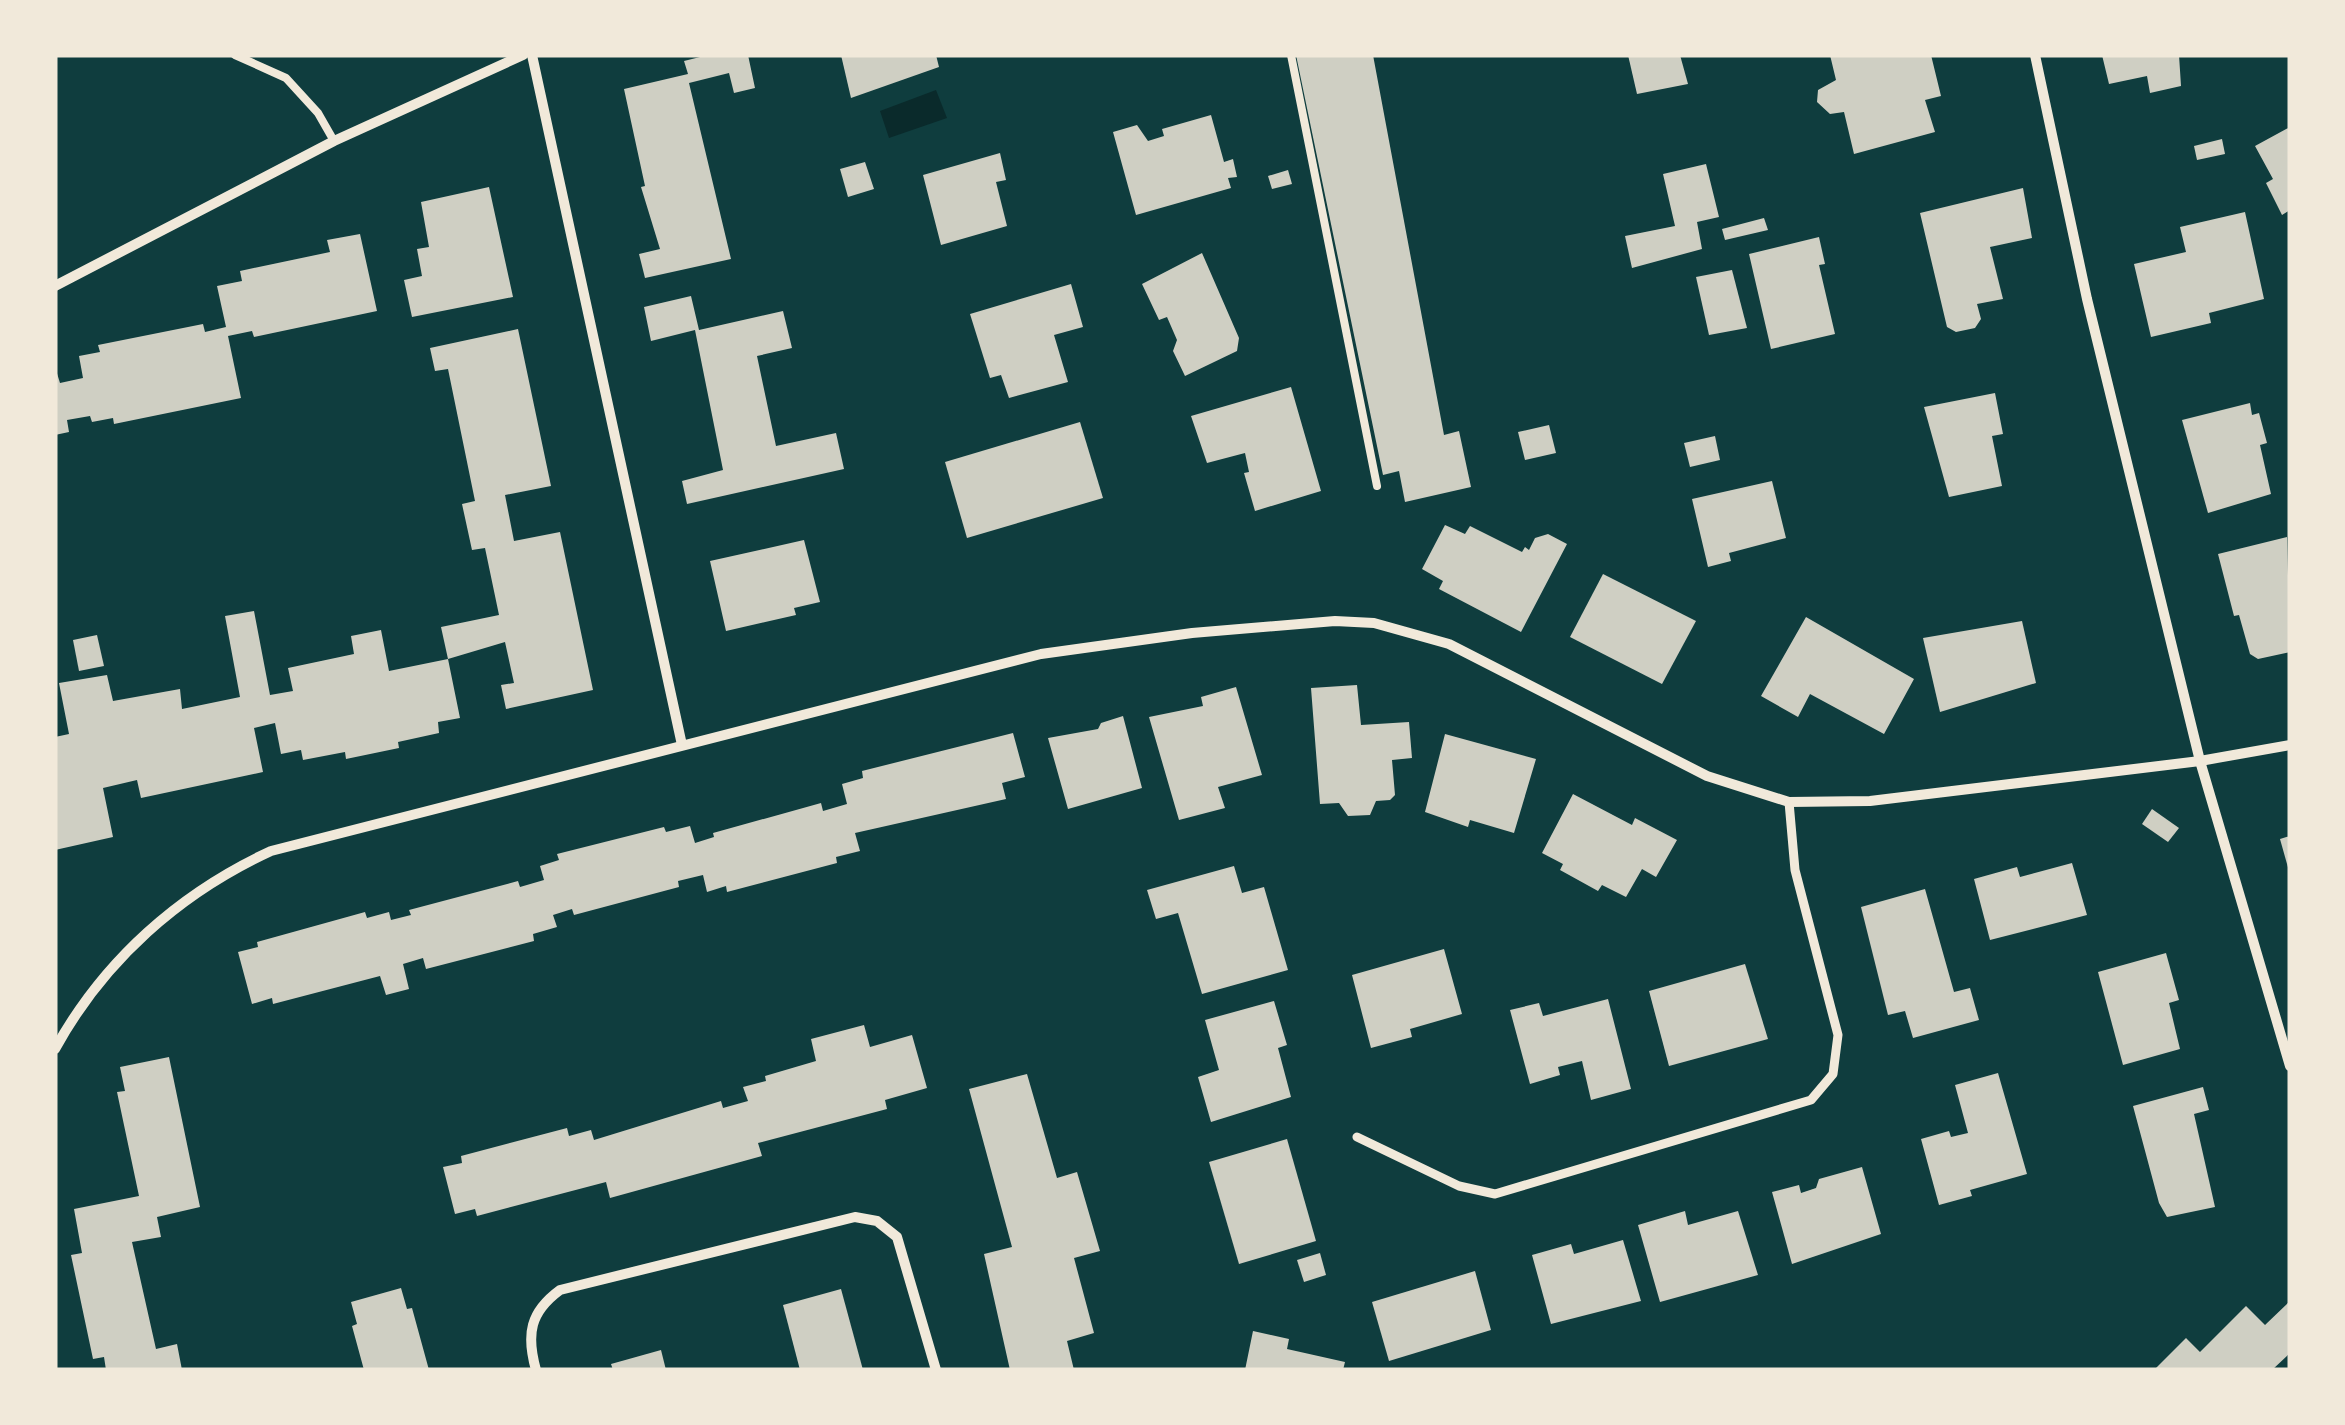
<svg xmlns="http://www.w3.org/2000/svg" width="2345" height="1425" font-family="Inter,sans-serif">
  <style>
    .water { fill: #0a2a2b }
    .building { fill: #cfcfc3 }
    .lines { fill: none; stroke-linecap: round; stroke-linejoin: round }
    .service { stroke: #f1e9da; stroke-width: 8 }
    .pedestrian { stroke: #f1e9da; stroke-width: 9 }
    .minor { stroke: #f1e9da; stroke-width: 10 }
  </style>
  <rect width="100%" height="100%" fill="#0f3d3e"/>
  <path class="water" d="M936,90l11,28 -58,20 -9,-27z"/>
  <g class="building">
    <path d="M708,55h40l7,33 -21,5 -5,-20 -40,10 42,176 -86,19 -6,-24 21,-5 -19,-62 4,-1 -21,-97 64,-15 -4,-13z"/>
    <path d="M841,55h95l3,12 -88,31z"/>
    <path d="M1296,55h77l71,380 15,-4 12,56 -66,15 -6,-31 -16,4z"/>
    <path d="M1628,55h52l8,29 -51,10z"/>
    <path d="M1830,55h101l10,41 -16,4 10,32 -81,22 -10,-42 -14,2 -13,-12 1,-12 18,-10z"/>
    <path d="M2102,55h77l2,31 -31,7 -3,-17 -38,8z"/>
    <path d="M1211,115l13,47 9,-3 4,18 -9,1 3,10 -95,27 -23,-83 24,-7 11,16 16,-5 -2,-7z"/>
    <path d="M2290,127v83l-8,5 -16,-32 7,-4 -18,-33z"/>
    <path d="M2222,139l3,15 -28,6 -3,-14z"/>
    <path d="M1000,153l6,27 -10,2 11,44 -66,19 -18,-70z"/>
    <path d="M865,162l9,27 -26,8 -8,-28z"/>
    <path d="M1706,164l13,53 -22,5 5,27 -70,19 -7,-32 50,-10 -12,-52z"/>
    <path d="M1288,170l4,14 -20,5 -4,-13z"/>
    <path d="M489,187l24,110 -101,20 -8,-37 18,-4 -5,-27 12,-2 -8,-45z"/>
    <path d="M2023,188l9,50 -42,9 13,52 -26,5 4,15 -6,9 -19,4 -9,-5 -27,-114z"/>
    <path d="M2245,212l19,87 -55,14 2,10 -60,14 -17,-73 52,-12 -6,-25z"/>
    <path d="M1764,218l4,12 -43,10 -3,-11z"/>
    <path d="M360,234l17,77 -123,26 -2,-6 -24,5 13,62 -127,26 -1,-6 -21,4 -2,-6 -23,4 2,12 -14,3v-68l5,16 23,-5 -4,-22 21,-4 -2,-7 105,-21 2,8 21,-5 -9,-41 25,-5 -2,-10 90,-19 -3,-12z"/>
    <path d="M1819,237l6,27 -6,1 16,69 -64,15 -22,-95z"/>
    <path d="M1202,253l37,85 -2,13 -52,25 -12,-25 4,-11 -10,-23 -8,3 -17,-36z"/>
    <path d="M1732,270l15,58 -38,7 -13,-58z"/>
    <path d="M1071,284l12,43 -29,8 14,47 -59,16 -8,-23 -11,3 -20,-64z"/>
    <path d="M691,296l8,34 84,-19 9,37 -35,8 19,90 60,-13 8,36 -157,35 -5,-23 41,-11 -28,-140 -44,11 -7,-34z"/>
    <path d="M518,329l33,157 -46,9 9,46 46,-9 33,158 -87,19 -5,-24 13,-2 -9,-41 -57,17 -7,-32 58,-12 -14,-67 -13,2 -10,-46 13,-3 -27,-132 -13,2 -5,-23z"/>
    <path d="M1291,387l30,104 -66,20 -11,-38 5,-1 -4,-19 -38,10 -16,-47z"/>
    <path d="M1995,393l8,41 -11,2 10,50 -53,11 -25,-90z"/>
    <path d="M2250,403l2,12 7,-2 8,30 -7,2 11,49 -63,19 -26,-93z"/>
    <path d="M1080,422l23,76 -136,40 -22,-76z"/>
    <path d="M1549,425l7,28 -31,7 -7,-28z"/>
    <path d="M1715,436l5,24 -30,7 -6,-24z"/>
    <path d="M1772,481l14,57 -57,15 2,8 -23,6 -16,-68z"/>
    <path d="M1445,525l20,9 5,-8 52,26 3,-5 4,3 6,-12 13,-4 19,10 -46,88 -82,-43 4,-8 -21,-12z"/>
    <path d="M2287,537l3,115 -32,7 -8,-5 -11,-39 -5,1 -16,-62z"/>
    <path d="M804,540l16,62 -26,6 2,7 -70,16 -16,-70z"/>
    <path d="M1603,574l93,47 -34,63 -92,-47z"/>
    <path d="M254,611l16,84 23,-4 -5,-23 66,-14 -3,-18 30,-6 8,41 59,-12 12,59 -22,4 1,11 -41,9 1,6 -53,11 -1,-7 -42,8 -2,-10 -20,4 -6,-31 -21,5 9,44 -122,26 -4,-18 -34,8 10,49 -58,13v-113l14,-3 -10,-51 48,-8 6,26 67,-12 2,20 58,-12 -15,-81z"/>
    <path d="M1806,617l108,62 -30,55 -74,-40 -12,23 -37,-21z"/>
    <path d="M2022,621l14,62 -96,29 -17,-74z"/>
    <path d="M97,635l7,31 -25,5 -6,-31z"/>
    <path d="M1357,685l4,40 48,-3 3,36 -20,2 3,35 -5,5 -14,1 -6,14 -22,1 -9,-13 -19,1 -9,-116z"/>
    <path d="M1236,687l26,88 -44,12 7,21 -46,12 -30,-103 54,-11 -2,-9z"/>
    <path d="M1123,716l19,72 -74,21 -20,-71 50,-9 3,-6z"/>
    <path d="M1013,733l12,44 -23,6 4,16 -151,34 5,18 -24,6 1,6 -110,29 -1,-6 -19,6 -4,-17 -25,6 1,6 -105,28 -2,-6 -19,6 4,12 -24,7 1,7 -108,28 -3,-11 -20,6 6,25 -23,6 -6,-19 -107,28 -1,-6 -20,6 -14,-52 20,-5 -1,-5 108,-30 2,6 22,-6 2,8 20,-5 -2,-5 109,-29 2,6 24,-7 -4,-14 19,-6 -2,-6 107,-27 2,5 24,-6 5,17 19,-6 -1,-4 108,-30 2,8 24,-7 -5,-20 21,-6 -1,-7z"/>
    <path d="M1445,734l91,25 -22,74 -44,-13 -2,7 -43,-15z"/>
    <path d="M1573,794l59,31 3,-7 42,22 -21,37 -14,-8 -16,28 -24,-12 -4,6 -38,-21 3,-6 -21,-11z"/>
    <path d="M2152,809l27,19 -11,14 -26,-18z"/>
    <path d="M2290,836v35h-1l-9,-32z"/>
    <path d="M2072,863l15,52 -97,25 -16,-61 43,-12 3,10z"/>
    <path d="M1234,866l8,27 22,-6 24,83 -86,24 -24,-81 -22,6 -9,-29z"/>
    <path d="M1925,889l29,103 16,-4 9,32 -66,18 -8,-27 -17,4 -27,-108z"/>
    <path d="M1444,949l18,65 -52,15 2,8 -41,11 -19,-73z"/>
    <path d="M2166,953l13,47 -10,3 11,46 -57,16 -25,-93z"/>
    <path d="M1745,964l23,75 -99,27 -20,-75z"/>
    <path d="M1608,999l23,90 -40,11 -9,-39 -24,6 2,8 -30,9 -20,-74 29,-7 4,13z"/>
    <path d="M1274,1001l13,44 -9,3 13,49 -80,25 -13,-45 21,-7 -14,-50z"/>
    <path d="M864,1025l6,22 42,-12 15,53 -42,12 2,9 -129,34 4,13 -152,42 -4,-16 -129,34 -2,-7 -20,5 -12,-47 19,-4 -1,-7 106,-28 2,8 22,-6 3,10 127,-39 2,7 25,-7 -5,-14 23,-6 -1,-5 51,-15 -5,-22z"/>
    <path d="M169,1057l31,150 -43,10 4,20 -29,5 24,107 21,-5 5,26h-76l-2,-13 -11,2 -22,-104 11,-2 -8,-44 65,-13 -22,-104 8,-1 -5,-24z"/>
    <path d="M1998,1073l29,101 -57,16 2,6 -33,9 -18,-66 28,-8 2,6 17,-4 -13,-48z"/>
    <path d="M1027,1074l30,104 20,-6 23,79 -26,7 20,75 -27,8 7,29h-64l-26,-116 28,-7 -43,-158z"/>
    <path d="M2203,1087l6,23 -15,4 21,93 -48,10 -8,-14 -26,-97z"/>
    <path d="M1287,1139l29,102 -77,23 -30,-102z"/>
    <path d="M1862,1167l19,67 -89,30 -20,-72 27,-7 2,8 15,-5 3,-9z"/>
    <path d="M1685,1211l3,14 50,-14 20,64 -98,27 -22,-77z"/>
    <path d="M1623,1240l18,61 -90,23 -19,-69 39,-11 3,10z"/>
    <path d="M1320,1253l6,22 -22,7 -7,-22z"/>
    <path d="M1475,1271l16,59 -102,31 -17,-59z"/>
    <path d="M401,1288l6,21 5,-1 17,62h-65l-12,-44 5,-2 -6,-22z"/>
    <path d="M841,1289l22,81h-63l-17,-65z"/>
    <path d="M2290,1301v52l-18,17h-118l32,-32 14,14 46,-46 19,19z"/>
    <path d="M1253,1331l36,8 -2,10 58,13 -2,8h-98z"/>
    <path d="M661,1350l5,20h-53l-2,-6z"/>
  </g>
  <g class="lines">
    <g class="service">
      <path d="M235,55l51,23 32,35 16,28"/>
      <path d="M1291,55l86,431"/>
    </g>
    <path class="pedestrian" d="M1357,1137l102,49 36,8 316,-94 22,-26 5,-39 -43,-165 -6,-68"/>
    <g class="minor">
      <path d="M532,55l150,690"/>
      <path d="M2035,55l52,244 113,462 90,305"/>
      <path d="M55,286l279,-145 189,-86"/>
      <path d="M55,1049c49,-89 125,-156 216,-198l770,-197 151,-21 143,-12 39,2 75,21 258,132 82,26 81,-1 330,-40 90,-16"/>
      <path d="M536,1370c-10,-36 -6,-58 24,-80l295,-73 22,4 20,16 39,133"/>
    </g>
  </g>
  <rect width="2345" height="1425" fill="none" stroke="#f1e9da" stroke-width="115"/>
</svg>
